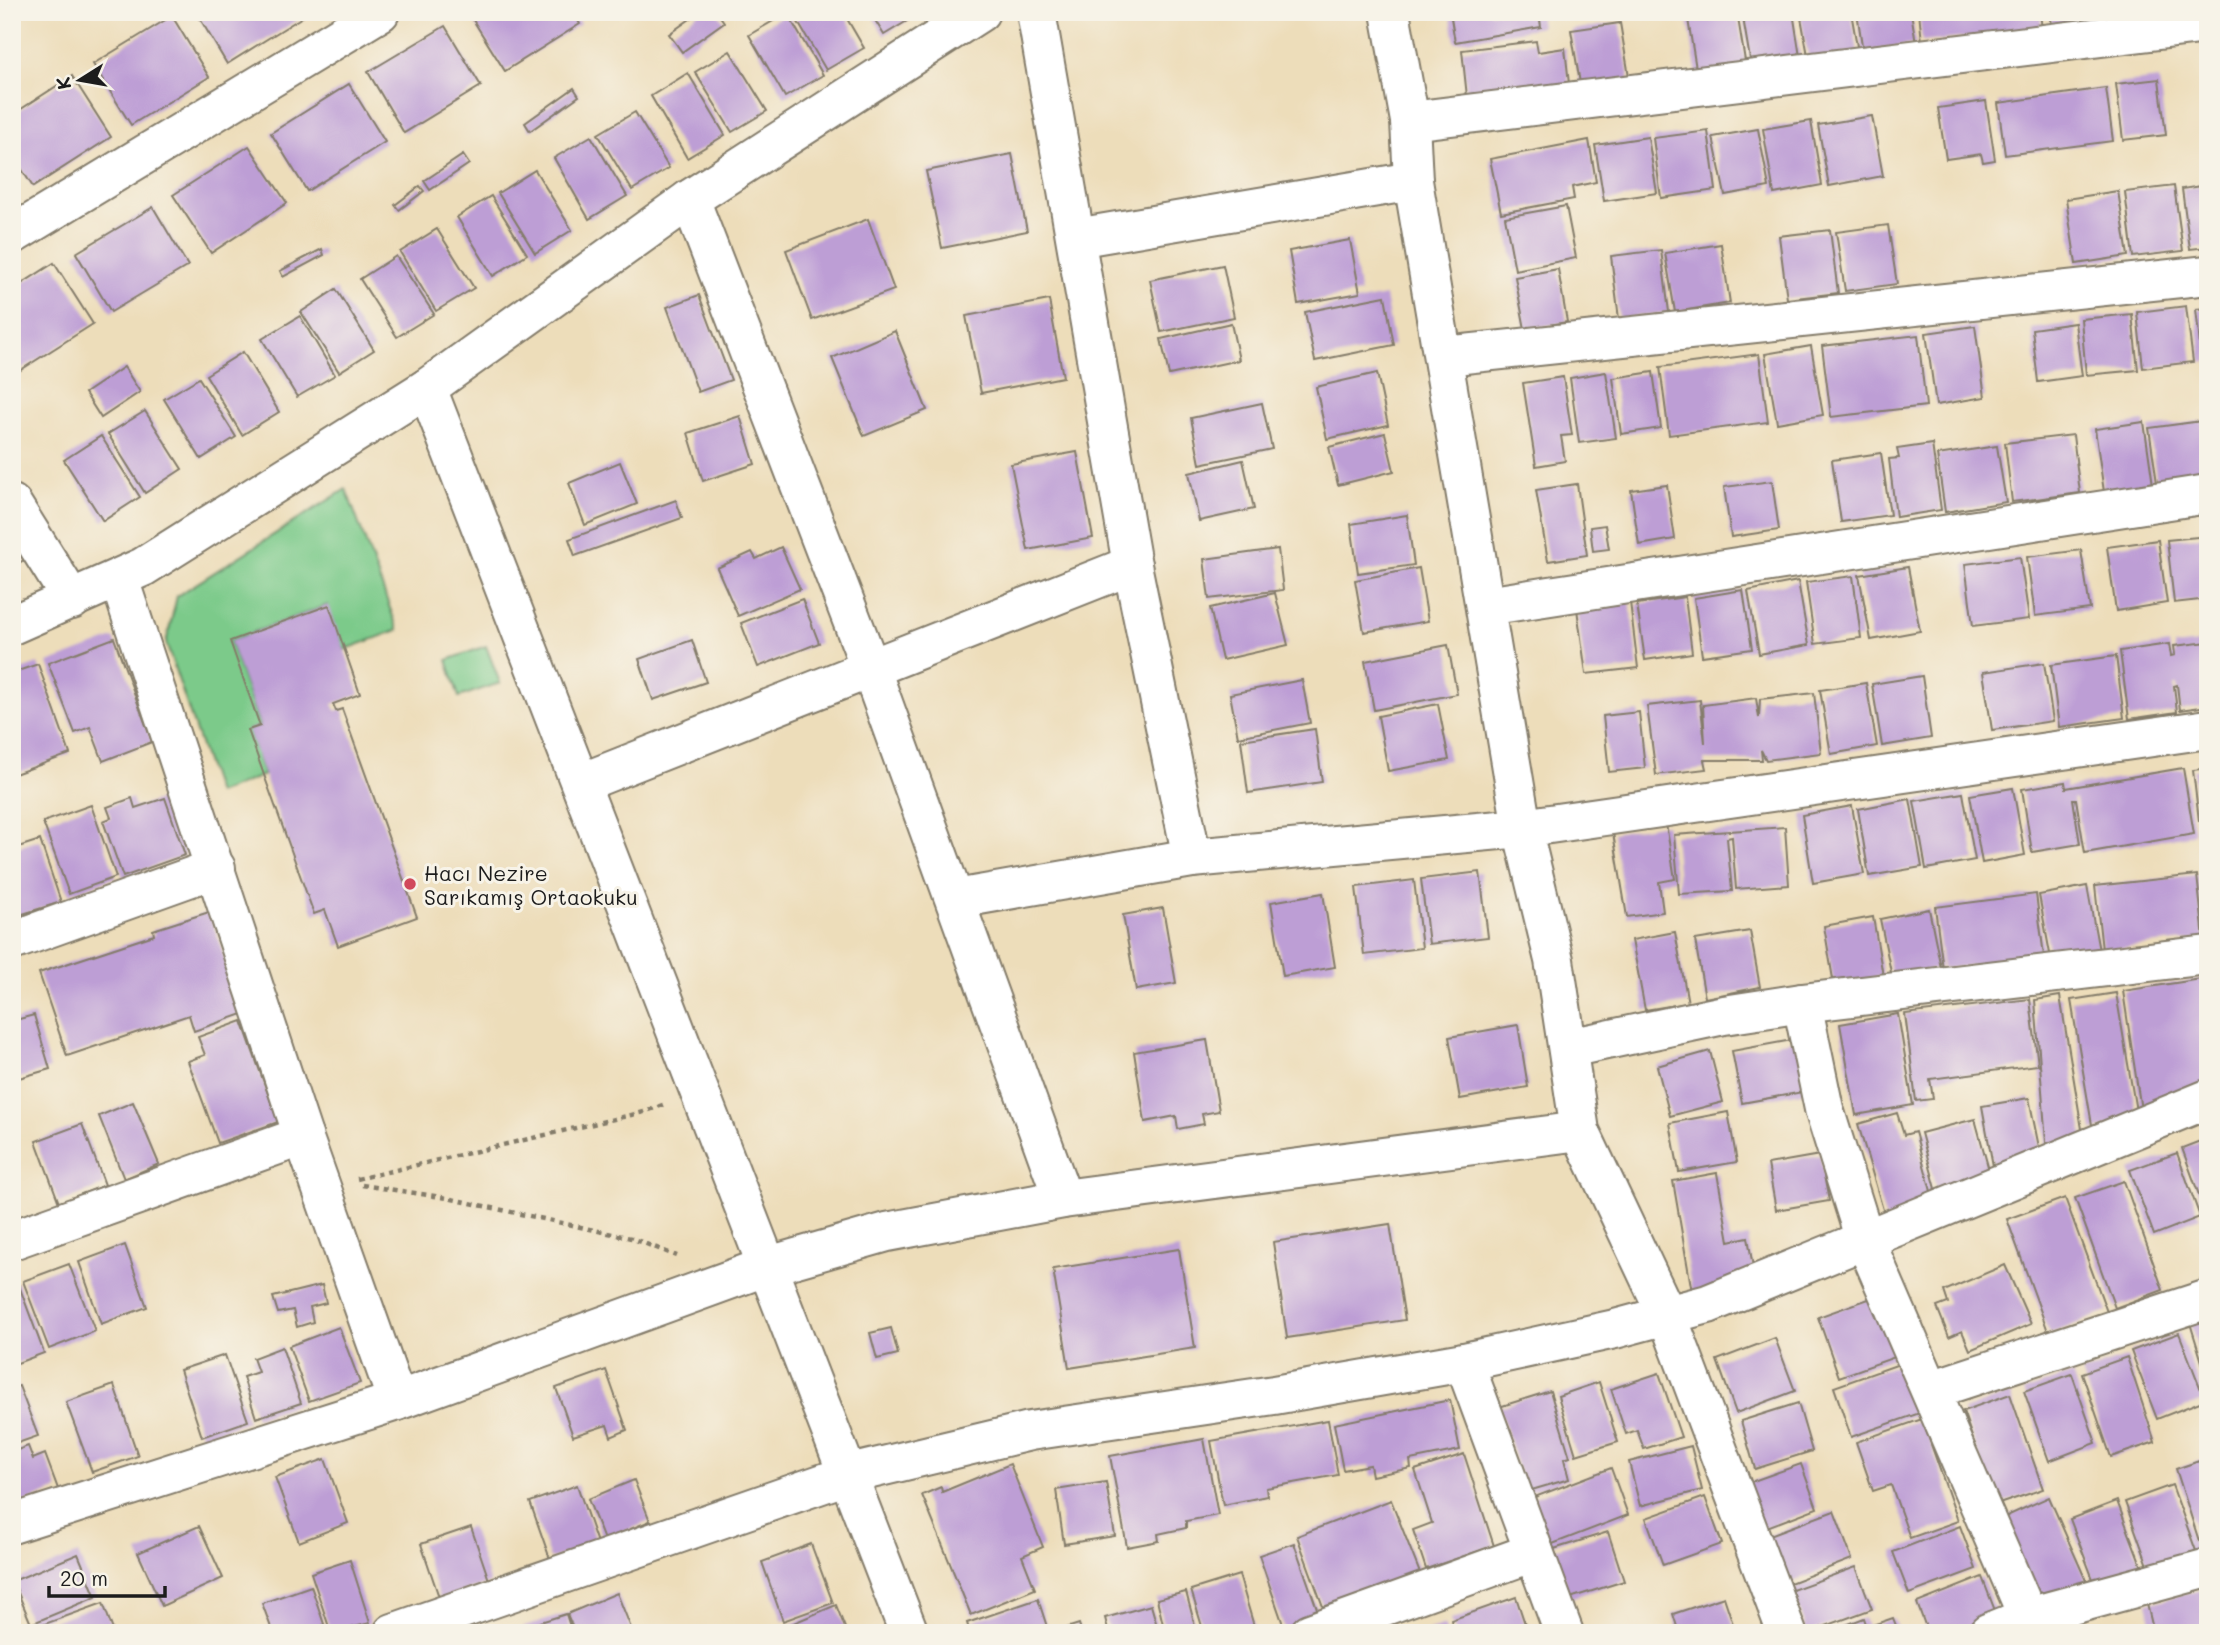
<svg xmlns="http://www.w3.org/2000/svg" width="2220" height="1645" font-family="Mali,sans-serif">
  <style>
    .green { fill: #7bca8a; stroke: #4c7353; stroke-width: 2 }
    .building { fill: #bd9ed5 }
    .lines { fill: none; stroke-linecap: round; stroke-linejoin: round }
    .minor-casing { stroke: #847c6b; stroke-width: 42 }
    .tertiary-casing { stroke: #847c6b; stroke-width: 42 }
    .path { stroke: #847c6b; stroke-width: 4.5; stroke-dasharray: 5 5; stroke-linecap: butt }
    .minor { stroke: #fff; stroke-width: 38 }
    .tertiary { stroke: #fff; stroke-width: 38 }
    .poi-dot { fill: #d1495b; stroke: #f7f3e8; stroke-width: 2.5 }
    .labels { text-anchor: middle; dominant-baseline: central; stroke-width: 6; stroke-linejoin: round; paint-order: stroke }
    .poi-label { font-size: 21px; fill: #1c1c1c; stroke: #f7f3e8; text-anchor: start }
  </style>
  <rect width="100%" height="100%" fill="#f7f3e8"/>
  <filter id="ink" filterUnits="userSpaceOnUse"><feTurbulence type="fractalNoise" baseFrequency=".0143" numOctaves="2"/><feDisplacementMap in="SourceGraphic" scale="14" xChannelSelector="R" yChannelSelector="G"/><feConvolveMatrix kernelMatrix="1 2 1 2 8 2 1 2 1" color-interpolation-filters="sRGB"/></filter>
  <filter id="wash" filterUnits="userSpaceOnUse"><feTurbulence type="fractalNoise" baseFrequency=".00686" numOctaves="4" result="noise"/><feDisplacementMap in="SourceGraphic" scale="28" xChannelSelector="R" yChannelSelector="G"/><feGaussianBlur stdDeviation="1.57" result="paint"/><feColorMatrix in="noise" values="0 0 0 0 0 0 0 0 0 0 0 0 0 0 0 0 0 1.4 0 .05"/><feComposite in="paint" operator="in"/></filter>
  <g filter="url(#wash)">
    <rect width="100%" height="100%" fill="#edddba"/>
    <g class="green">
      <path d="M346,489l52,141 -54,20 -16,-45 -98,36 30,85 -11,4 15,45 -47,19 -51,-151 11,-47z"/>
      <path d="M486,646l14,37 -41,14 -12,-37z"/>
    </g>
    <g id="blocks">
      <g class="building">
        <path d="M196,12h106l2,4 -77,48z"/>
        <path d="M468,12h105l7,12 -75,47z"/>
        <path d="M700,12h17l7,10 -42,30 -13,-18z"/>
        <path d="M792,12h51l21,36 -38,22z"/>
        <path d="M870,12h52l-38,23z"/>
        <path d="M1450,12h89l2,15 -86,15z"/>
        <path d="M1737,12l9,55 -49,8 -10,-62z"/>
        <path d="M1742,12h51l8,51 -49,8z"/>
        <path d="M1800,12h51l7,40 -49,9z"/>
        <path d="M1857,12h54l5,32 -53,8z"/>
        <path d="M1919,12h121l2,18 -120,12z"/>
        <path d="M2050,12h105l-102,21z"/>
        <path d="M787,13l36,62 -38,22 -36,-62z"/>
        <path d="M172,16l37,61 -78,48 -38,-61z"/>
        <path d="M1620,23l11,65 -49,7 -11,-65z"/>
        <path d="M445,26l36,60 -77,47 -36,-61z"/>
        <path d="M1536,41l2,11 27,-4 5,45 -102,13 -6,-56z"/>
        <path d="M730,51l37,60 -35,21 -37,-60z"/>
        <path d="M688,73l37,62 -38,23 -36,-62z"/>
        <path d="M72,76l39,61 -78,50 -21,-33v-39z"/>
        <path d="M2159,79l7,56 -43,5 -7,-56z"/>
        <path d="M349,84l36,58 -78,49 -36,-58z"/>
        <path d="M574,88l5,8 -49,35 -5,-8z"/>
        <path d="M2106,88l7,53 -108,14 -7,-52z"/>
        <path d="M1986,101l9,59 -12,2 -2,-8 -35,5 -8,-51z"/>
        <path d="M635,112l34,56 -37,22 -34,-56z"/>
        <path d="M1872,116l11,60 -54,10 -11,-61z"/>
        <path d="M1811,121l11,64 -48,9 -11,-65z"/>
        <path d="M1758,129l11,58 -44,8 -12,-58z"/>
        <path d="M1708,131l8,59 -55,8 -8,-60z"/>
        <path d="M591,136l36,60 -38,23 -35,-61z"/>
        <path d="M1648,137l9,56 -53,8 -9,-56z"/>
        <path d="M1589,140l7,42 -24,5 2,12 -73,14 -11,-54z"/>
        <path d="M249,146l38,57 -76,50 -38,-58z"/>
        <path d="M1012,154l15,77 -85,17 -16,-77z"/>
        <path d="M463,155l6,9 -39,26 -6,-9z"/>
        <path d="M535,170l37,60 -37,23 -37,-60z"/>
        <path d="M2208,185v62l-18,2 -8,-60z"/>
        <path d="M420,186l4,5 -25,19 -4,-5z"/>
        <path d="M2174,186l9,65 -50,6 -8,-65z"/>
        <path d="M2118,191l10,65 -52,8 -10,-65z"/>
        <path d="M491,196l36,58 -34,22 -36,-59z"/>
        <path d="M1566,206l10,52 -61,12 -10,-53z"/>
        <path d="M153,207l35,59 -77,46 -35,-59z"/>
        <path d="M868,219l26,71 -82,30 -26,-70z"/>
        <path d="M1888,225l9,59 -52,7 -9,-59z"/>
        <path d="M437,229l37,59 -38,23 -36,-59z"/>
        <path d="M1830,230l8,63 -51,6 -8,-63z"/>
        <path d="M1350,240l10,53 -62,11 -9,-53z"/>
        <path d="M1721,244l9,59 -55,9 -10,-59z"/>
        <path d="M322,249l2,6 -41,22 -3,-6z"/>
        <path d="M1661,250l8,62 -50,7 -8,-63z"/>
        <path d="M396,256l38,58 -37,23 -37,-58z"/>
        <path d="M54,263l39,61 -77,49 -4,-5v-78z"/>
        <path d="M1223,265l11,52 -73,15 -11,-52z"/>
        <path d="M1558,269l9,53 -42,7 -10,-52z"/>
        <path d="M336,289l38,61 -35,22 -38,-60z"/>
        <path d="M699,295l32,85 -33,12 -31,-85z"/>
        <path d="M1385,296l9,49 -79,16 -10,-49z"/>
        <path d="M1049,300l14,77 -82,16 -15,-77z"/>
        <path d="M2186,306l7,56 -50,6 -6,-56z"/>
        <path d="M2208,308v54h-6l-6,-53z"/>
        <path d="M2132,314l6,56 -52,5 -5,-56z"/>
        <path d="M300,316l35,59 -38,22 -35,-58z"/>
        <path d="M1231,323l8,37 -70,15 -8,-36z"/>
        <path d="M2075,323l7,53 -44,6 -6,-53z"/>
        <path d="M1975,326l10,71 -49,8 -10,-72z"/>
        <path d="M895,331l32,79 -63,26 -32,-78z"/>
        <path d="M1918,335l8,71 -95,11 -9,-71z"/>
        <path d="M1811,346l12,69 -46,8 -12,-69z"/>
        <path d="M243,352l36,60 -37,23 -36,-60z"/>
        <path d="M1759,354l9,68 -99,13 -9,-68z"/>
        <path d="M124,367l16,25 -39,26 -16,-25z"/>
        <path d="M1606,372l10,66 -37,5 -9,-65z"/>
        <path d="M1653,372l8,56 -40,6 -8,-56z"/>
        <path d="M1377,373l11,52 -61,14 -11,-52z"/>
        <path d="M1563,377l9,58 -11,1 4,25 -29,5 -13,-83z"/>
        <path d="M199,378l37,59 -35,22 -37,-60z"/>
        <path d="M1262,403l10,46 -72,15 -9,-46z"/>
        <path d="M145,411l37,58 -37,24 -37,-59z"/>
        <path d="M740,416l15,48 -52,17 -15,-48z"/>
        <path d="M2202,421l6,56 -51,6 -8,-55z"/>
        <path d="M2144,422l9,63 -49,7 -9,-63z"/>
        <path d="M1385,433l9,38 -56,14 -9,-38z"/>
        <path d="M2073,435l7,58 -68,9 -7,-59z"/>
        <path d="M101,436l39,61 -37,24 -39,-61z"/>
        <path d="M1932,444l9,66 -45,7 -7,-58 10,-1 -2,-9z"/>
        <path d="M1997,446l9,56 -61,10 -8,-57z"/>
        <path d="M1077,452l16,86 -65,12 -17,-86z"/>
        <path d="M1881,453l9,62 -49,7 -9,-62z"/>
        <path d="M1243,460l11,49 -55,12 -10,-48z"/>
        <path d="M620,462l17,42 -52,21 -16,-42z"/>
        <path d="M1772,481l7,49 -48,7 -7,-50z"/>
        <path d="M1577,484l10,71 -39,6 -12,-71z"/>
        <path d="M1667,485l8,54 -36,6 -8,-55z"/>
        <path d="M676,500l6,18 -107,38 -6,-17z"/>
        <path d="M1407,515l7,50 -56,8 -7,-49z"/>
        <path d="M1605,525l4,24 -16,2 -3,-24z"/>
        <path d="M12,529l17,28 -17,10z"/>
        <path d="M2208,536v63l-34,4 -7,-63z"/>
        <path d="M2158,540l9,63 -51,8 -9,-64z"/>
        <path d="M781,547l19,42 -62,27 -21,-48 35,-16 4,7z"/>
        <path d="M1278,549l5,41 -74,9 -5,-40z"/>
        <path d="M2081,550l9,59 -55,7 -8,-59z"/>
        <path d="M2020,557l9,62 -56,7 -8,-62z"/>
        <path d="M1908,567l12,64 -49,9 -12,-65z"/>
        <path d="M1419,568l9,53 -64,11 -9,-52z"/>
        <path d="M1853,576l8,62 -46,6 -9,-62z"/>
        <path d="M1798,581l11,64 -50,9 -11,-63z"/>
        <path d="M1743,590l9,59 -50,7 -8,-58z"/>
        <path d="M1275,593l13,52 -66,15 -12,-52z"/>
        <path d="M1685,597l7,56 -47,7 -8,-56z"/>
        <path d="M802,599l17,44 -61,24 -17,-44z"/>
        <path d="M1630,602l8,66 -52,6 -9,-65z"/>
        <path d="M329,605l31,89 -27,10 3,7 6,-2 75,208 -79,29 -13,-36 -11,4 -50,-139 -16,-45 12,-4 -30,-85z"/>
        <path d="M114,638l38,104 -49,19 -13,-34 -15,6 -27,-70z"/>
        <path d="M692,640l14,42 -53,18 -14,-41z"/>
        <path d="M2208,642v64l-28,4 -3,-25 -3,1 3,26 -48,7 -9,-68 49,-7 2,12 4,-1 -1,-9z"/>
        <path d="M1448,645l9,49 -83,16 -9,-49z"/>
        <path d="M2116,656l8,62 -65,9 -8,-62z"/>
        <path d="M2044,663l9,58 -61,9 -9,-58z"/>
        <path d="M38,664l32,90 -58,21v-102z"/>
        <path d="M1922,676l9,62 -49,8 -10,-62z"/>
        <path d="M1302,680l8,43 -72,14 -8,-43z"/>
        <path d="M1866,683l11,63 -46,8 -11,-64z"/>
        <path d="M1814,693l7,60 -55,7 -5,-10 1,10h-58l2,9 -50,6 -9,-69 53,-6 5,43 -2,-38 53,-7 3,20 1,-19z"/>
        <path d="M1438,704l11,56 -61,11 -10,-55z"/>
        <path d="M1639,712l6,56 -36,4 -6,-56z"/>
        <path d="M1315,729l7,53 -74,11 -7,-53z"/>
        <path d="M2183,768l11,66 -109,19 -9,-54h-3l7,45 -48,8 -10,-63 43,-7 1,6z"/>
        <path d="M2208,768v52l-9,1 -6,-51z"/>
        <path d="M2013,788l12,67 -43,8 -12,-68z"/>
        <path d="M1963,793l12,67 -49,9 -12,-68z"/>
        <path d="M132,798l3,10 30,-10 20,57 -62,22 -20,-56 8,-3 -4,-11z"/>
        <path d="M1910,799l12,68 -53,9 -11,-67z"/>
        <path d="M91,805l25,72 -47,17 -26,-72z"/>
        <path d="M1852,806l12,68 -51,9 -11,-68z"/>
        <path d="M1666,824l9,55 -16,3 4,30 -36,5 -14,-84z"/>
        <path d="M1785,827l4,58 -53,4 -4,-52 -5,1 5,53 -53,3 -5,-59z"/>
        <path d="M40,840l21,62 -48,15 -1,-68z"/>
        <path d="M2208,866v43h-2l-4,-42z"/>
        <path d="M1480,872l8,65 -59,7 -8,-65z"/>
        <path d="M2197,875l7,64 -102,11 -7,-64z"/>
        <path d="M1414,880l8,68 -58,7 -8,-68z"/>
        <path d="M2087,886l12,65 -48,8 -12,-64z"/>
        <path d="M1323,893l12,74 -52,9 -12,-74z"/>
        <path d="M2036,894l8,62 -101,13 -8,-62z"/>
        <path d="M1163,908l13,75 -40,7 -13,-75z"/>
        <path d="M1929,909l12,59 -49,9 -12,-58z"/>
        <path d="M209,912l34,102 -49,17 -5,-16 -122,41 -28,-83 115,-38 -1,-5z"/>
        <path d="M1873,917l10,59 -49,9 -10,-59z"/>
        <path d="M1750,931l10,56 -55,11 -10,-58z"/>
        <path d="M1675,932l13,71 -43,7 -13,-70z"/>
        <path d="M2208,978v110l-67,22 -18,-119z"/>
        <path d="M2116,993l21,124 -44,14 -22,-131z"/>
        <path d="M2060,996l24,145 -37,14 -12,-155z"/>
        <path d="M2030,999l8,66 -108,14 3,20 -17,2 -11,-87z"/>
        <path d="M1898,1014l15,91 -57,10 -16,-91z"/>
        <path d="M34,1015l16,54 -31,9 -7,-26v-31z"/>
        <path d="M242,1021l36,101 -60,21 -30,-82 17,-6 -7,-18z"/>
        <path d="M1518,1025l10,62 -68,12 -11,-62z"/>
        <path d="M1798,1039l10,52 -66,12 -10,-52z"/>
        <path d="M1207,1040l12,71 -17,3 2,10 -26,5 -2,-13 -31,6 -11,-70z"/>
        <path d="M1710,1051l13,51 -53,14 -13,-50z"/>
        <path d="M2029,1098l13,64 -47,15 -13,-71z"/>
        <path d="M133,1102l26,62 -35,15 -25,-63z"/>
        <path d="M1728,1112l9,50 -58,10 -9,-49z"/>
        <path d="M1897,1113l7,22 11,-3 20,74 -49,14 -28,-96z"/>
        <path d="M1975,1119l18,66 -54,15 -18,-67z"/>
        <path d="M82,1124l23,61 -46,18 -23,-62z"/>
        <path d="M2208,1138v79h-1l-25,-69z"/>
        <path d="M2177,1153l23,64 -46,18 -24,-65z"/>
        <path d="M1820,1155l9,46 -53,9 -8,-46z"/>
        <path d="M1717,1173l12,68 19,-4 7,43 -63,12 -19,-111z"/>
        <path d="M2124,1181l39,109 -48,18 -40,-110z"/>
        <path d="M2065,1198l42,114 -58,22 -42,-115z"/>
        <path d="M1390,1224l15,96 -118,18 -14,-96z"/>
        <path d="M125,1245l22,62 -46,17 -22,-62z"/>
        <path d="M1179,1249l16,99 -126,20 -16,-99z"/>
        <path d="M69,1264l26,67 -46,18 -26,-68z"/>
        <path d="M2005,1265l26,59 -61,26 -8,-19 -13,6 -12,-30 11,-4 -4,-12z"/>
        <path d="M18,1283l26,70 -32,12v-80z"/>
        <path d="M322,1285l4,18 -16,4 3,15 -16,5 -4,-17 -15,3 -5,-16z"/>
        <path d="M1877,1296l21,60 -59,21 -21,-60z"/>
        <path d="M2208,1317v60l-1,1 -17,-55z"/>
        <path d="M339,1327l21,56 -51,18 -20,-55z"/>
        <path d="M891,1328l7,26 -21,5 -7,-26z"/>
        <path d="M2179,1333l26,67 -48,19 -26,-68z"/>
        <path d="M1775,1338l20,53 -59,22 -19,-53z"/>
        <path d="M282,1347l19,56 -45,15 -13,-41 15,-5 -5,-14z"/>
        <path d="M225,1355l23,66 -46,16 -22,-67z"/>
        <path d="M2127,1357l28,85 -44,15 -29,-84z"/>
        <path d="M1902,1363l18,50 -69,24 -17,-50z"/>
        <path d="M606,1370l21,60 -16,7 -4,-12 -34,11 -17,-48z"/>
        <path d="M1659,1373l22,64 -37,12 -7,-19 -11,4 -15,-45z"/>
        <path d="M2072,1374l24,69 -47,18 -25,-70z"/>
        <path d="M1599,1382l19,60 -42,13 -18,-59z"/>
        <path d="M114,1385l24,71 -46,16 -26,-70z"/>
        <path d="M19,1386l19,50 -26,9v-57z"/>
        <path d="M1550,1391l20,66 -6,2 5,20 -44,13 -26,-85z"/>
        <path d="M2010,1394l33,95 -47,16 -33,-94z"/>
        <path d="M1450,1400l10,50 -50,10 1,8 -39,8 -2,-11 -27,5 -9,-46z"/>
        <path d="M1798,1403l14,48 -57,18 -14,-48z"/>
        <path d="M1922,1419l36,102 -48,17 -19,-53 -18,6 -17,-49z"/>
        <path d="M1328,1420l10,55 -72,13 1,8 -44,9 -12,-64z"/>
        <path d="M1204,1439l14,76 -32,6v7l-28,6 1,7 -32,6 -17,-91z"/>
        <path d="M28,1446l5,13 12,-5 13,35 -46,19v-56z"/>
        <path d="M1691,1446l11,44 -62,16 -11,-44z"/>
        <path d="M1464,1454l30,92 -68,23 -13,-39 19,-7 -17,-53z"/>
        <path d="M2208,1458v80l-9,3 -23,-72z"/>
        <path d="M325,1459l23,64 -49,19 -24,-65z"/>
        <path d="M1010,1464l33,83 -21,9 13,33 -64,26 -49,-120 19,-8 1,5z"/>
        <path d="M1801,1464l16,44 -58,22 -17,-45z"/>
        <path d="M1611,1468l17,47 -78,30 -18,-47z"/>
        <path d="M634,1480l16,41 -46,19 -16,-41z"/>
        <path d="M1106,1482l9,54 -51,8 -8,-54z"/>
        <path d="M577,1485l20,58 -47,16 -20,-57z"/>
        <path d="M2172,1485l24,66 -47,17 -24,-66z"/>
        <path d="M1705,1497l17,47 -59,21 -17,-47z"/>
        <path d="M2049,1497l39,88 -51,23 -39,-88z"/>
        <path d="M1391,1500l30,76 -96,36 -28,-76z"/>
        <path d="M2117,1501l26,69 -47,17 -26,-68z"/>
        <path d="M1834,1511l18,48 -67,26 -18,-49z"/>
        <path d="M199,1526l24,52 -61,28 -24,-53z"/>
        <path d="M1960,1526l16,43 -67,25 -16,-42z"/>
        <path d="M471,1527l19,56 -50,17 -19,-56z"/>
        <path d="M1608,1532l16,49 -54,17 -16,-49z"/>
        <path d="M1294,1543l28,80 -36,10 -27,-78z"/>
        <path d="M811,1544l22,59 -50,18 -21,-59z"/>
        <path d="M78,1554l18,43 -65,27 -18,-43z"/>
        <path d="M350,1560l20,63 -39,10 -20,-60z"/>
        <path d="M1856,1567l16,42 -65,24 -15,-43z"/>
        <path d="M1239,1575l17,58h-52l-13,-43z"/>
        <path d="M1982,1577l17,44 -31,12h-40l-11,-30z"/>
        <path d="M311,1586l16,47h-54l-11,-30z"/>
        <path d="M2208,1588v45h-54l-7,-29z"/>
        <path d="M1186,1592l11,41h-32l-8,-34z"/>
        <path d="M617,1593l16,40h-58l-8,-19z"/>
        <path d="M1516,1597l12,36h-72l-5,-13z"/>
        <path d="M1724,1597l12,36h-57l-6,-19z"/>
        <path d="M1038,1599l11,34h-79l-3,-10z"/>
        <path d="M103,1603l11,30h-73l-2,-7z"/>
        <path d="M836,1605l11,28h-60l-3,-6z"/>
        <path d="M1151,1605l8,28h-50l-4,-15z"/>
        <path d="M566,1614l6,19h-56l-1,-3z"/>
        <path d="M1864,1618l3,9 26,-9 6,15h-74z"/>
        <path d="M1079,1624l3,9h-28v-1z"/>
        <path d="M1444,1625l3,8h-23v-1z"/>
      </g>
    </g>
  </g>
  <g filter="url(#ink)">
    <use href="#blocks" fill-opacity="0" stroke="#847c6b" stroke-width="2"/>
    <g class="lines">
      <defs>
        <g id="minor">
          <path d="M1036,12l96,553 60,293"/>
          <path d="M1390,12l20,109 3,60 109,647 686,-99"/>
          <path d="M1410,121l798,-97"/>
          <path d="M690,199l180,468 193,532"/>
          <path d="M12,235l368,-223"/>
          <path d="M1076,238l337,-57"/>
          <path d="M1445,356l763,-81"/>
          <path d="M427,388l482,1245"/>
          <path d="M12,504l60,96"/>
          <path d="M119,579l184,557 94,265"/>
          <path d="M1486,606l722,-112"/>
          <path d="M581,783l551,-218"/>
          <path d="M956,899l236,-41 330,-30 32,132 26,171 87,184 120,318"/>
          <path d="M12,941l204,-73"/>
          <path d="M1802,1003l22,106 41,131 163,377 180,-49"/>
          <path d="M1569,1048l155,-33 78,-12 406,-48"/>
          <path d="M12,1240l291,-104"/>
          <path d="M1931,1390l277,-91"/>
          <path d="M12,1524l385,-123 368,-134 122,-35 176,-33 517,-68"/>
          <path d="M393,1633l457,-159 180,-43 244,-36 190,-33"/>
          <path d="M1310,1633l224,-81"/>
          <path d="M1564,1633l-100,-271 151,-33 93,-25 500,-205"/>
          <path d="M1988,1633l40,-16"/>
        </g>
        <path id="tertiary" d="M12,625l131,-58 284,-179 263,-189 290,-187"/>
      </defs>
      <use href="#minor" class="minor-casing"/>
      <use href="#tertiary" class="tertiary-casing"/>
      <g class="path">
        <path d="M357,1179l287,-67 21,-8"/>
        <path d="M362,1185l85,13 184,40 46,18"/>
      </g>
      <use href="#minor" class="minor"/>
      <use href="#tertiary" class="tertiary"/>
    </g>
  </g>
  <circle class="poi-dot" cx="410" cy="884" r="7"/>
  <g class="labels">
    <g class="poi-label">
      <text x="424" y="872">Hacı Nezire<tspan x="424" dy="24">Sarıkamış Ortaokuku</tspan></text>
    </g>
  </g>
  <rect width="2220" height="1645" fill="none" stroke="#f7f3e8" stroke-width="42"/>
  <g transform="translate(80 80) rotate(259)" stroke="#f7f3e8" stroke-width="5" paint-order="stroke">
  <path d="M0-5L12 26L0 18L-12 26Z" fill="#1c1c1c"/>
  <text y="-10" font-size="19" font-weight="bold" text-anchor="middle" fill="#1c1c1c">K</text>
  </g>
  <path d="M49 1586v10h116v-10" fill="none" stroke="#1c1c1c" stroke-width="3.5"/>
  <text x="60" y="1586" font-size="21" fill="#1c1c1c" stroke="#f7f3e8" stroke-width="5" paint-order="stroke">20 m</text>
</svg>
